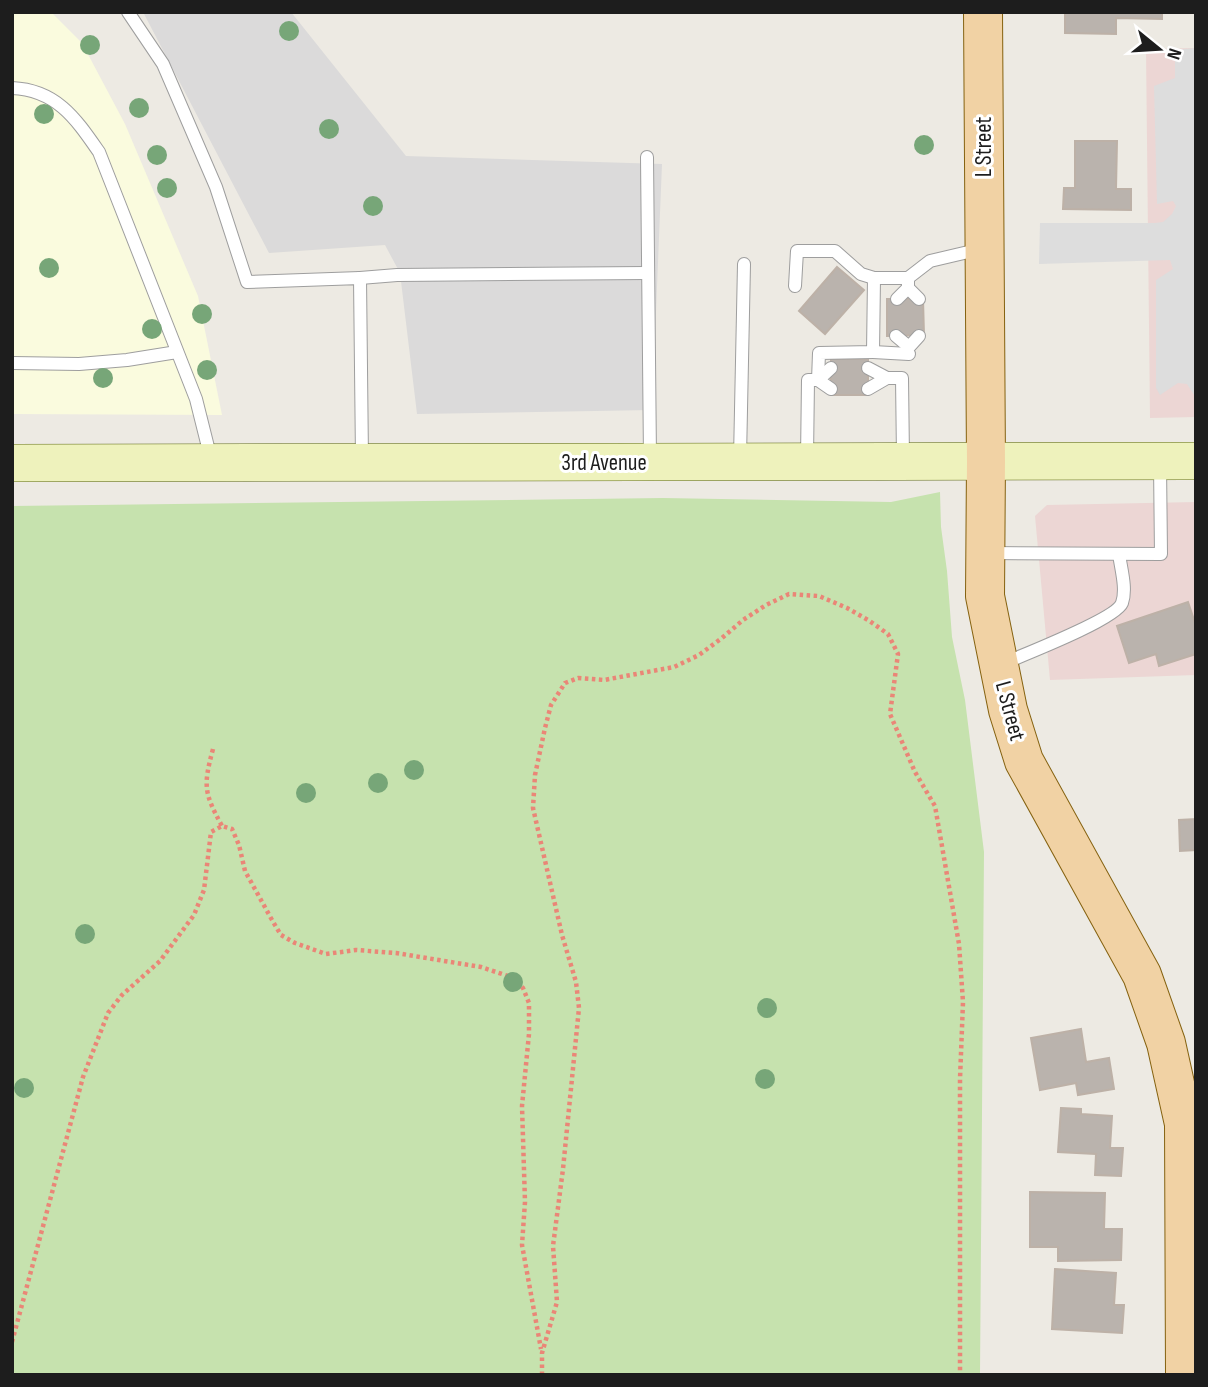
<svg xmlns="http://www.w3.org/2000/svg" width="1208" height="1387" font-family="'Sofia Sans Condensed',sans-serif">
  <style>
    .residential { fill: #dbdada }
    .commercial { fill: #ecd6d4 }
    .education { fill: #fafbde }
    .grass { fill: #c6e2ae }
    .parking { fill: #ddd }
    .building { fill: #bab3ad; stroke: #bdb1a7; stroke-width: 2 }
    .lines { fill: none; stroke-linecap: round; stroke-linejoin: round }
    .lane-casing { stroke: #9e9e9e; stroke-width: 14 }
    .secondary-casing { stroke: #5b6710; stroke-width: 38 }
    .primary-casing { stroke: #856210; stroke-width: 40 }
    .path { stroke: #ea8677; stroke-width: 4.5; stroke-dasharray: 3.5 3.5; stroke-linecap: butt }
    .lane { stroke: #fff; stroke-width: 12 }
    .secondary { stroke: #eef2bc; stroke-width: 37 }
    .primary { stroke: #f1d2a4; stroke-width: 38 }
    .tree { fill: #77a678 }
    .labels { text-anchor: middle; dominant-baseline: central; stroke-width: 6; stroke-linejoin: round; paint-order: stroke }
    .street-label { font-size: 23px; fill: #1d1d1d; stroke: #fff }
  </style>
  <rect width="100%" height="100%" fill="#edeae3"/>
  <path class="residential" d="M143,12h148l115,144 256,8 -10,246 -235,4 -17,-141 -15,-28 -116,8z"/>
  <g class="commercial">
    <path d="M1196,48v369l-46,1 -4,-369z"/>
    <path d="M1196,502v173l-146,5 -15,-164 12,-11z"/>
  </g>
  <path class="education" d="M12,12h39l31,31 43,81 73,172 24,119 -210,-1z"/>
  <path class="grass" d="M940,492l1,35 6,44 5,66 13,63 19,152 -4,523h-968v-869l651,-8 228,4z"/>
  <path class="parking" d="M1196,48v350l-9,-14 -9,-1 -18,12 -4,-7v-108l17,-11 -3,-9 -131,4 1,-41h115l8,-1 9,-8 4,-8 -3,-5 -16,3 -3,-118 21,-8v-28z"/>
  <g class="building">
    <path d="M1065,12h97v7l-46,-1v16l-51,-1z"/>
    <path d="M1075,141h42l-1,48h15v21l-68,-1 1,-21h11z"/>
    <path d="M837,267l27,23 -39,44 -26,-23z"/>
    <path d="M887,299h36l1,36 -37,1z"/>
    <rect x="831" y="359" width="37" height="36"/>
    <path d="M1188,602l8,24v28l-37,12 -3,-12 -27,9 -12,-37z"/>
    <path d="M1196,819v31l-16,1 -1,-31z"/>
    <path d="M1081,1029l5,33 23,-4 5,31 -36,6 -2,-12 -36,7 -9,-52z"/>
    <path d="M1061,1108l20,1v5l31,2 -2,32h13l-2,28 -26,-1 1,-21 -38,-2z"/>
    <path d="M1030,1192l75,1 -1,36h18l-1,31 -63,1v-14h-28z"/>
    <path d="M1055,1269l61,4 -2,32h10l-2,28 -70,-4z"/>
  </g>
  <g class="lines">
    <defs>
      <g id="lane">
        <path d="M128,12l35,52 53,123 31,95 113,-4 2,181"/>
        <path d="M12,88c45,2 64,31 87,64l97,247 15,60"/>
        <path d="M647,157l3,301"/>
        <path d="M360,278l37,-3 251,-2"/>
        <path d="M795,286l2,-35h38l26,23 13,4h34"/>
        <path d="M897,299l11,-11"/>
        <path d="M919,299l-11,-11v-10l22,-17 51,-12"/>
        <path d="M896,336l13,11 10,-11"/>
        <path d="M873,352l36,2"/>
        <path d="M12,363l67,1 48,-4 50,-8"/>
        <path d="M868,368l19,10"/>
        <path d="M831,389l-13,-9 13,-12"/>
        <path d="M868,389l19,-11h15l1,80"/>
        <path d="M740,458l4,-194"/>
        <path d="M807,458l1,-78h10l1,-27 54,-1 1,-74"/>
        <path d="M989,553l172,1 -1,-90"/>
        <path d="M1002,664c21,-9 114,-45 120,-61 5,-14 -1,-34 -3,-49"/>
      </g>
      <path id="secondary" d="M12,463l1184,-2"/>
      <path id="primary" d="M983,12l3,450 -1,134 23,114 16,51 118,214 24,68 18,81 1,251"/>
    </defs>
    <use href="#lane" class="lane-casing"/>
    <use href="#secondary" class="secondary-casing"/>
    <use href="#primary" class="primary-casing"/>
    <g class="path">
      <path d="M213,749c-10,37 -9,44 9,77"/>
      <path d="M12,1342l71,-265 25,-64 14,-18 38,-34 34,-46 10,-25 7,-58 11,-6 10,3 7,16 6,26 27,49 9,15 14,8 31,11 30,-4 40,3 85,14 33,11 9,10 6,15v31l-7,72 3,96 -3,43 19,104"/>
      <path d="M542,1375v-22l15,-51 -4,-56 10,-77 16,-161 -3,-26 -14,-47 -29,-127 2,-33 10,-47 6,-23 14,-22 13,-5 26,2 70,-13 25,-12 23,-17 21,-18 23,-15 23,-11 30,2 28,12 21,12 20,14 10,20 -8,60 25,58 20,34 24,138 4,58 -3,77v296"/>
    </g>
    <use href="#lane" class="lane"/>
    <use href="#secondary" class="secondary"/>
    <use href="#primary" class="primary"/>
  </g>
  <g class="tree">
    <circle cx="289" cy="31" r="10"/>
    <circle cx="90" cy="45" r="10"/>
    <circle cx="139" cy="108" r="10"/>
    <circle cx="44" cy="114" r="10"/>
    <circle cx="329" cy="129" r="10"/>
    <circle cx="924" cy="145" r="10"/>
    <circle cx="157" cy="155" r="10"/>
    <circle cx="167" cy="188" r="10"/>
    <circle cx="373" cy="206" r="10"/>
    <circle cx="49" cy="268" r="10"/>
    <circle cx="202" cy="314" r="10"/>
    <circle cx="152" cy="329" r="10"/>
    <circle cx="207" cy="370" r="10"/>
    <circle cx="103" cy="378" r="10"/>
    <circle cx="414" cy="770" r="10"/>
    <circle cx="378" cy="783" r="10"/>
    <circle cx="306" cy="793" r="10"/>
    <circle cx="85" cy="934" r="10"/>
    <circle cx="513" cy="982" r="10"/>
    <circle cx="767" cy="1008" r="10"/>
    <circle cx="765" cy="1079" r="10"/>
    <circle cx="24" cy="1088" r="10"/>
  </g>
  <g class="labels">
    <g class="street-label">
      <text transform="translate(984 147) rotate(-90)">L Street</text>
      <text x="604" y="463">3rd Avenue</text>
      <text transform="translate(1010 711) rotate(75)">L Street</text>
    </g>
  </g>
  <rect width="1208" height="1387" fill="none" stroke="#1d1d1d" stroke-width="28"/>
  <g transform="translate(1159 49) rotate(108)" stroke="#ffffff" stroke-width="5" paint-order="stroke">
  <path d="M0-5L12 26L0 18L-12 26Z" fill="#1d1d1d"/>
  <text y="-10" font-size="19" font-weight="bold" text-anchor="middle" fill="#1d1d1d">N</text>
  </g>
</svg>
